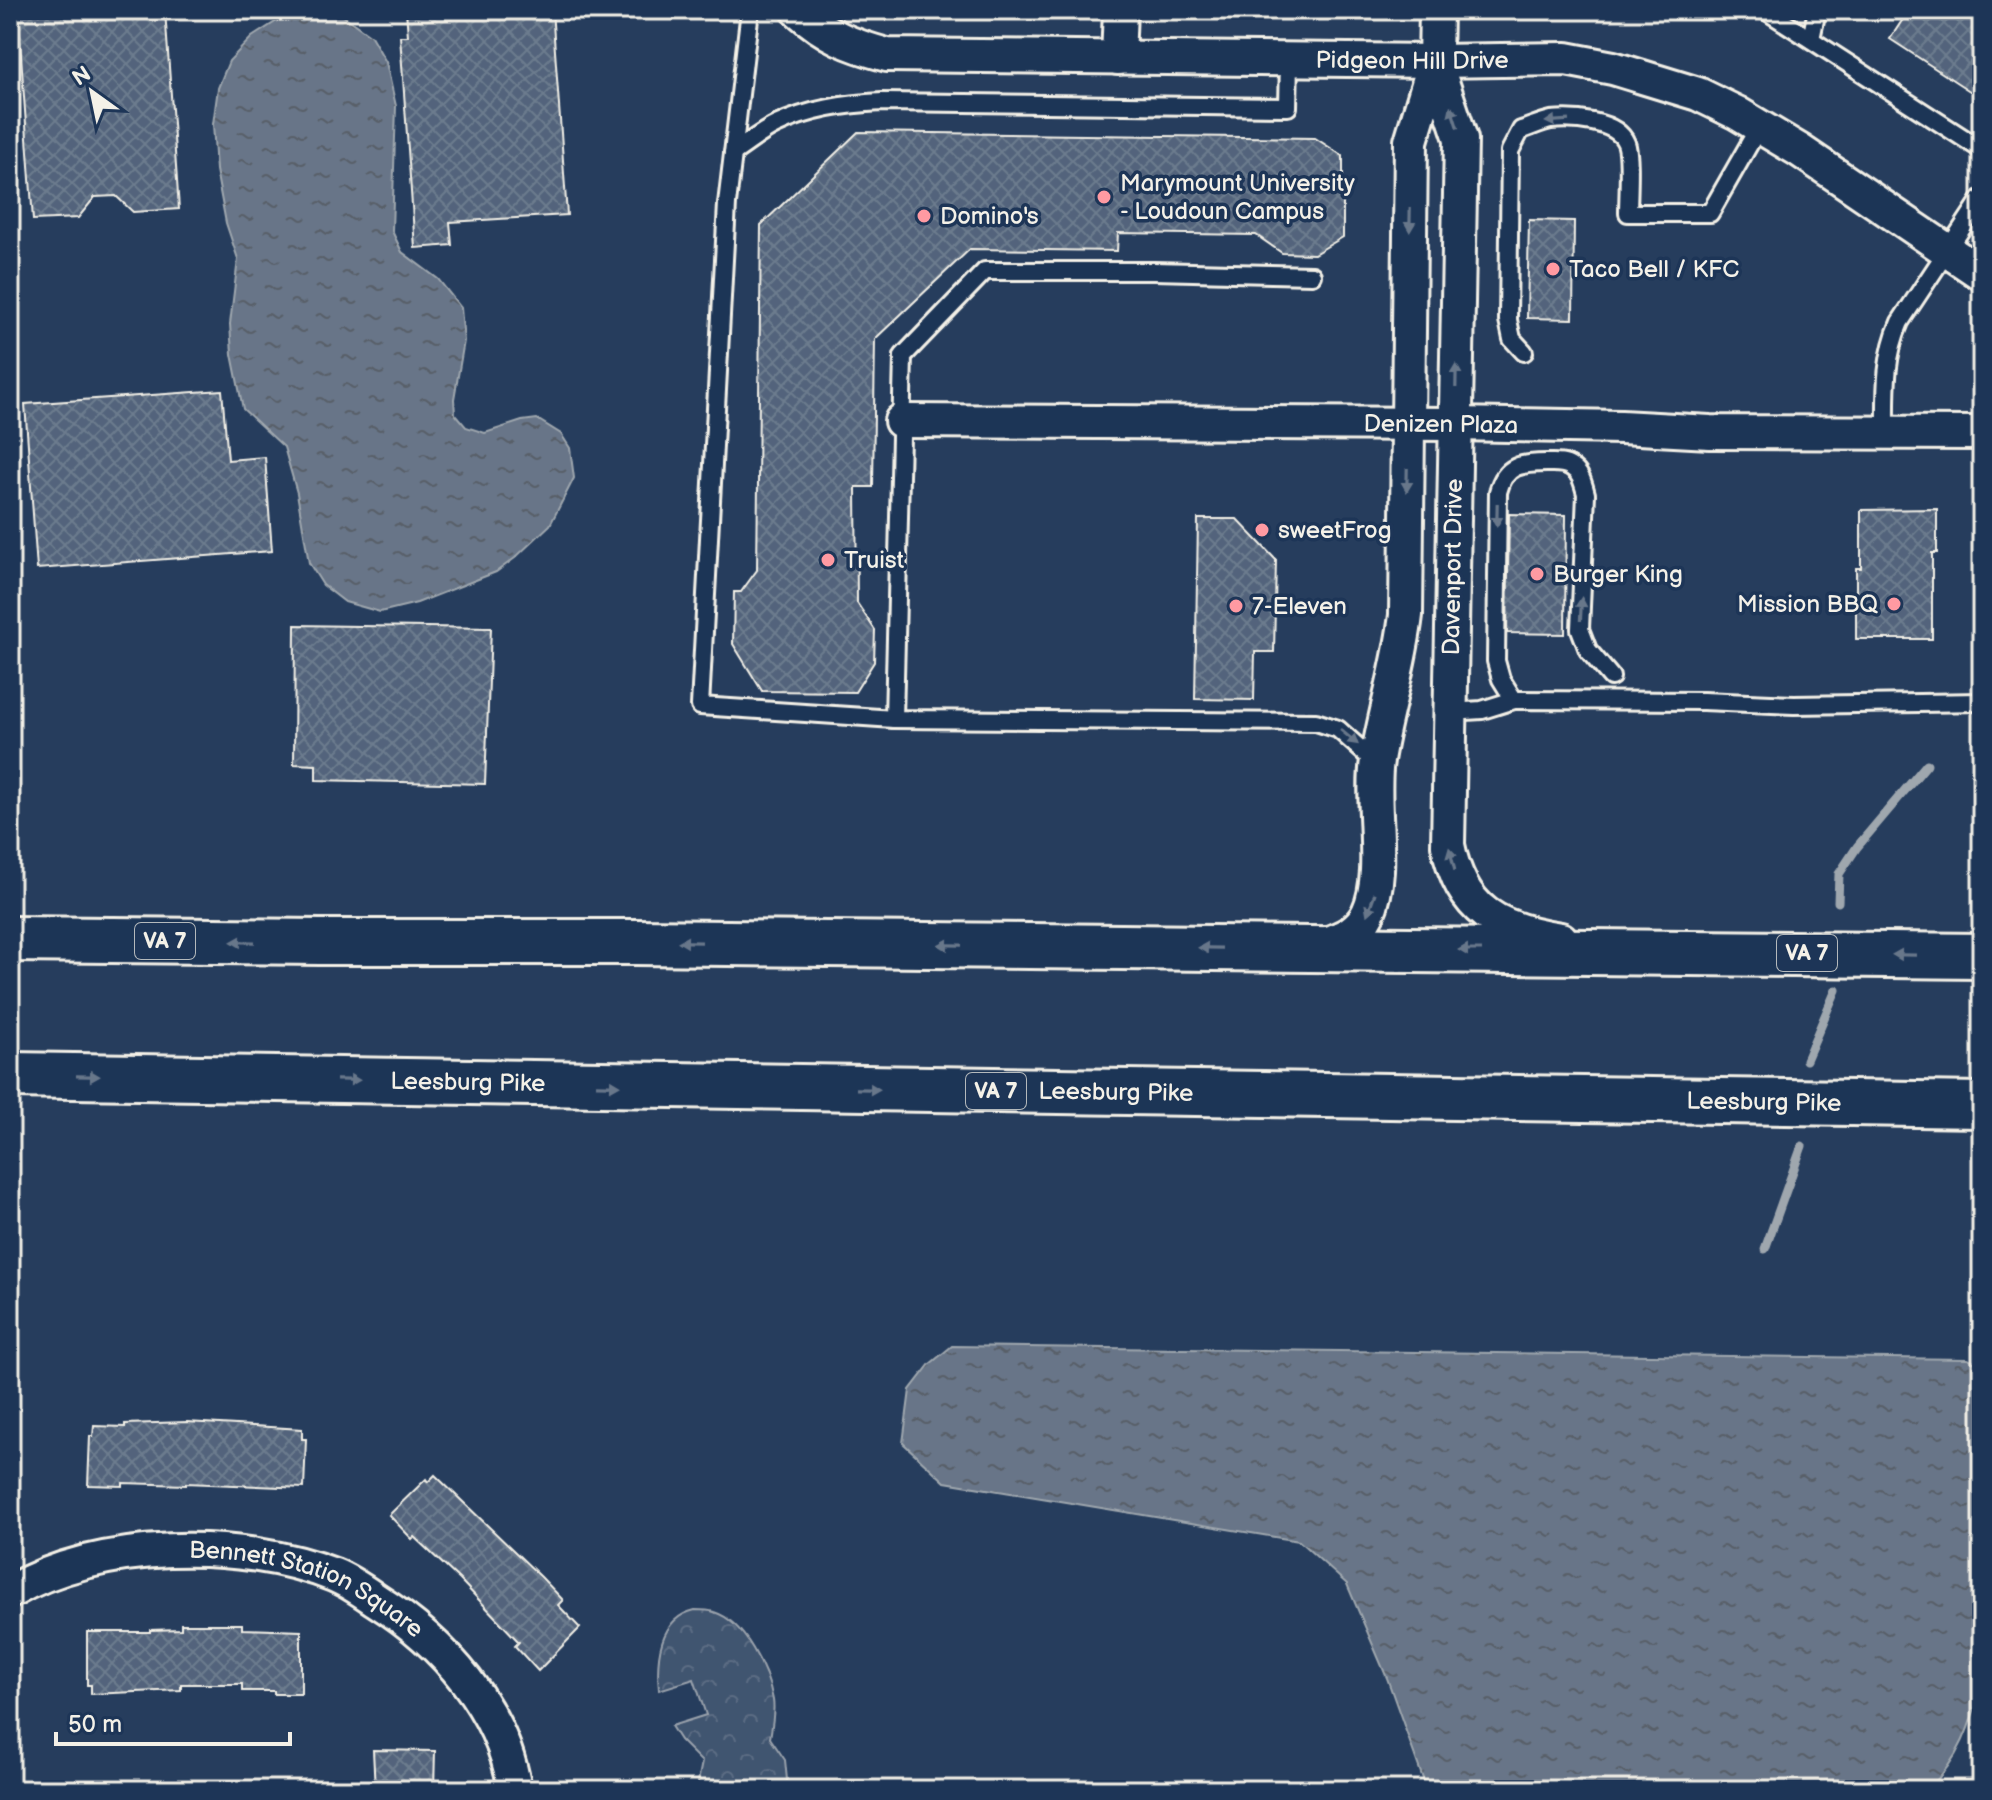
<svg xmlns="http://www.w3.org/2000/svg" width="1992" height="1800" font-family="'Balsamiq Sans',sans-serif">
  <style>
    .park { fill: url(#park-crowns); stroke: #9aa2ac; stroke-width: 2 }
    .water { fill: url(#water-ripples); stroke: #9fa7ae; stroke-width: 2 }
    .lines { fill: none; stroke-linecap: round; stroke-linejoin: round }
    .stream { stroke: #9fa7ae; stroke-width: 9 }
    .building { fill: url(#building-cross-hatch); stroke: #f4f1e8; stroke-width: 2 }
    .lane-casing { stroke: #f4f1e8; stroke-width: 22 }
    .street-casing { stroke: #f4f1e8; stroke-width: 38 }
    .highway-casing { stroke: #f4f1e8; stroke-width: 50 }
    .lane { stroke: #1d3557; stroke-width: 16 }
    .street { stroke: #1d3557; stroke-width: 32 }
    .highway { stroke: #1d3557; stroke-width: 44 }
    .oneway { fill: #68778a }
    .poi-dot { fill: #ff9aa2; stroke: #1d3557; stroke-width: 3 }
    .labels { text-anchor: middle; dominant-baseline: central; stroke-width: 7; stroke-linejoin: round; paint-order: stroke }
    .shield { fill: #1d3557; stroke: #b4b9bc; stroke-width: 2 }
    .shield-label { font-size: 22px; font-weight: bold; fill: #f4f1e8 }
    .street-label { font-size: 24px; fill: #f4f1e8; stroke: #1d3557 }
    .poi-label { font-size: 24px; fill: #f4f1e8; stroke: #1d3557; text-anchor: start }
  </style>
  <defs>
    <pattern id="park-crowns" width="20" height="18" patternUnits="userSpaceOnUse" patternTransform="scale(2)"><rect width="20" height="18" fill="#40546f"/><path d="M2 6a3 3 0 1 1 6 0M12 15a3 3 0 1 1 6 0" fill="none" stroke="#5c6d84"/></pattern>
    <pattern id="water-ripples" width="26" height="14" patternUnits="userSpaceOnUse" patternTransform="scale(2)"><rect width="26" height="14" fill="#677588"/><path d="M2 4q2-2 4 0t4 0M15 11q2-2 4 0t4 0" fill="none" stroke="#585e67"/></pattern>
    <pattern id="building-cross-hatch" width="8" height="8" patternUnits="userSpaceOnUse" patternTransform="scale(2)"><rect width="8" height="8" fill="#52647b"/><path d="M0 0l8 8M0 8l8-8" fill="none" stroke="#6c7b8e"/></pattern>
  </defs>
  <rect width="100%" height="100%" fill="#263d5d"/>
  <filter id="ink" filterUnits="userSpaceOnUse"><feTurbulence type="fractalNoise" baseFrequency=".0125" numOctaves="2"/><feDisplacementMap in="SourceGraphic" scale="16" xChannelSelector="R" yChannelSelector="G"/><feConvolveMatrix kernelMatrix="1 2 1 2 8 2 1 2 1" color-interpolation-filters="sRGB"/></filter>
  <g filter="url(#ink)">
    <path class="park" d="M695,1610c6,0 14,0 19,2 30,9 54,59 59,88 2,12 -1,26 -3,38l15,22 3,30h-88l-2,-8 4,-20 -22,-22 -9,-14 35,-11 -12,-36 -35,11c-3,-31 0,-72 36,-80z"/>
    <g class="water">
      <path d="M307,14l35,1 29,21 15,26 10,44 -4,125 10,21 36,27 23,29 3,33 -10,58 1,15 11,13 19,6 37,-12 15,-2 24,15 9,14 4,30 -24,47 -35,33 -19,14 -79,31 -37,9 -35,-10 -22,-17 -14,-22 -12,-70 -13,-46 -41,-38 -11,-55 -2,-30 8,-65 -12,-36 -10,-53 -3,-46 5,-36 11,-27 23,-24 25,-16z"/>
      <path d="M952,1346l1016,13 14,7v316c-10,41 -23,79 -55,108h-500l-40,-112 -40,-94 -48,-43 -354,-59 -42,-39 7,-53 20,-26z"/>
    </g>
    <g class="lines">
      <g class="stream">
        <path d="M1838,902l1,-28 18,-27 70,-83"/>
        <path d="M1806,1060l30,-70"/>
        <path d="M1765,1249l37,-103"/>
      </g>
    </g>
    <g class="building">
      <path d="M87,10h78l14,199 -46,3 -17,-16 -21,1 -17,21 -45,2 -15,-205z"/>
      <path d="M406,10h146l15,205 -117,7 2,23 -37,3 -15,-212h8z"/>
      <path d="M1909,10h73v89l-92,-60z"/>
      <path d="M858,132l457,6 28,18v81l-29,17 -32,-1 -26,-18 -138,-2 -1,18 -147,-2 -95,90 -2,148h-17l1,116 18,27 -1,32 -19,30 -93,-1 -29,-47 1,-52h7l16,-22 4,-345z"/>
      <path d="M1529,220l45,1 -1,98 -46,-1z"/>
      <path d="M222,390l6,70 37,-3 7,94 -235,18 -12,-165z"/>
      <path d="M1937,509v44h-5v86h-76v-71h5v-58z"/>
      <path d="M1509,514l57,1 -1,119 -58,-1z"/>
      <path d="M1198,519h39l39,41 -2,92h-19l-1,48 -59,-1z"/>
      <path d="M295,625l196,3 -6,156 -169,-4v-15l-22,-1z"/>
      <path d="M187,1422l115,7v10h4l-2,49 -118,-5v2l-63,-2v3l-35,-1 2,-49h3l1,-10 31,1v-3z"/>
      <path d="M435,1475l106,102 22,23 -5,5 22,23 -42,43 -23,-25 4,-4 -59,-62 -46,-43 -2,2 -23,-24 37,-36 2,3z"/>
      <path d="M181,1624h61v5l59,2v63h-27v-3h-32v-7h-61v6l-90,4v-9h-4v-53h63v-2l31,-1z"/>
      <path d="M373,1750l62,1 -1,39h-59z"/>
    </g>
    <g class="lines">
      <defs>
        <g id="lane">
          <path d="M750,10l-23,194 -27,502 194,13 422,3 22,7 38,34"/>
          <path d="M1765,10l217,140"/>
          <path d="M1811,39l6,-29"/>
          <path d="M733,153c14,-9 28,-21 43,-28 34,-16 69,-21 106,-23l406,5 1,-47"/>
          <path d="M1524,352l-12,-13 -4,-19 2,-169 11,-21c10,-3 20,-8 30,-10 21,-2 66,0 75,23 5,12 2,55 2,70h82l49,-86"/>
          <path d="M1886,433c0,-39 -2,-75 14,-111l82,-124"/>
          <path d="M1514,700l-13,-21 -5,-18 2,-169c7,-27 23,-29 49,-29 8,0 17,-1 24,4 10,6 12,16 15,27l-6,135 8,21 23,27"/>
          <path d="M1450,712l32,-2 32,-10 189,1 91,4 188,-3"/>
          <path d="M894,719l9,-363 82,-85h169l158,4"/>
        </g>
        <g id="street">
          <path id="s1" d="M798,10c29,26 52,35 89,45l548,6 131,-2 47,9 85,26 39,19 62,37 183,124"/>
          <path d="M1118,58l2,-48"/>
          <path d="M1435,61l26,78 -13,706c13,66 50,85 113,94"/>
          <path id="s2" d="M901,421l554,3 166,3 89,5 272,1"/>
          <path d="M1319,947c19,-8 39,-13 49,-34 19,-40 2,-108 9,-153 8,-49 23,-94 29,-145l5,-474 24,-80 1,-51"/>
          <path id="s3" d="M10,1592c88,-52 230,-54 324,-17 15,6 29,16 42,25 68,43 126,108 139,190"/>
        </g>
        <g id="highway">
          <path d="M10,939l311,3h315l1346,14"/>
          <path id="s4" d="M10,1075l1972,30"/>
        </g>
      </defs>
      <use href="#lane" class="lane-casing"/>
      <use href="#street" class="street-casing"/>
      <use href="#highway" class="highway-casing"/>
      <use href="#lane" class="lane"/>
      <use href="#street" class="street"/>
      <use href="#highway" class="highway"/>
    </g>
    <defs><path id="oneway-solid" d="M-6-.8H1V-3.2L6.5 0L1 3.2V.8H-6Z" transform="scale(2)"/></defs>
    <g class="oneway">
      <use href="#oneway-solid" transform="translate(1454 117) rotate(-108)"/>
      <use href="#oneway-solid" transform="translate(1557 121) rotate(176)"/>
      <use href="#oneway-solid" transform="translate(1410 220) rotate(91)"/>
      <use href="#oneway-solid" transform="translate(1456 376) rotate(-89)"/>
      <use href="#oneway-solid" transform="translate(1407 480) rotate(91)"/>
      <use href="#oneway-solid" transform="translate(1497 515) rotate(91)"/>
      <use href="#oneway-solid" transform="translate(1581 609) rotate(-87)"/>
      <use href="#oneway-solid" transform="translate(1349 737) rotate(40)"/>
      <use href="#oneway-solid" transform="translate(1452 859) rotate(-104)"/>
      <use href="#oneway-solid" transform="translate(1371 904) rotate(110)"/>
      <use href="#oneway-solid" transform="translate(243 942) rotate(-179)"/>
      <use href="#oneway-solid" transform="translate(690 942) rotate(-179)"/>
      <use href="#oneway-solid" transform="translate(950 945) rotate(-179)"/>
      <use href="#oneway-solid" transform="translate(1210 948) rotate(-179)"/>
      <use href="#oneway-solid" transform="translate(1470 950) rotate(-180)"/>
      <use href="#oneway-solid" transform="translate(1904 955) rotate(-179)"/>
      <use href="#oneway-solid" transform="translate(88 1076) rotate(1)"/>
      <use href="#oneway-solid" transform="translate(348 1080) rotate(1)"/>
      <use href="#oneway-solid" transform="translate(608 1085) rotate(1)"/>
      <use href="#oneway-solid" transform="translate(868 1089) rotate(1)"/>
    </g>
  </g>
  <g class="poi-dot">
    <circle cx="1104" cy="197" r="8"/>
    <circle cx="924" cy="216" r="8"/>
    <circle cx="1553" cy="269" r="8"/>
    <circle cx="1262" cy="530" r="8"/>
    <circle cx="828" cy="560" r="8"/>
    <circle cx="1537" cy="574" r="8"/>
    <circle cx="1894" cy="604" r="8"/>
    <circle cx="1236" cy="606" r="8"/>
  </g>
  <g class="labels">
    <g class="shield">
      <rect x="135" y="923" width="60" height="36" rx="6"/>
      <rect x="1777" y="935" width="60" height="36" rx="6"/>
      <rect x="966" y="1073" width="60" height="36" rx="6"/>
    </g>
    <g class="shield-label">
      <text x="165" y="941">VA 7</text>
      <text x="1807" y="953">VA 7</text>
      <text x="996" y="1091">VA 7</text>
    </g>
    <g class="street-label">
      <text stroke="none"><textPath href="#s1" startOffset="626">Pidgeon Hill Drive</textPath></text>
      <text stroke="none"><textPath href="#s2" startOffset="540">Denizen Plaza</textPath></text>
      <text transform="translate(1453 567) rotate(-89)">Davenport Drive</text>
      <text stroke="none"><textPath href="#s4" startOffset="458">Leesburg Pike</textPath></text>
      <text stroke="none"><textPath href="#s4" startOffset="1106">Leesburg Pike</textPath></text>
      <text stroke="none"><textPath href="#s4" startOffset="1754">Leesburg Pike</textPath></text>
      <text stroke="none"><textPath href="#s3" startOffset="312">Bennett Station Square</textPath></text>
    </g>
    <g class="poi-label">
      <text x="1120" y="183">Marymount University<tspan x="1120" dy="28">- Loudoun Campus</tspan></text>
      <text x="940" y="216">Domino's</text>
      <text x="1569" y="269">Taco Bell / KFC</text>
      <text x="1278" y="530">sweetFrog</text>
      <text x="844" y="560">Truist</text>
      <text x="1553" y="574">Burger King</text>
      <text x="1878" y="604" text-anchor="end">Mission BBQ</text>
      <text x="1252" y="606">7-Eleven</text>
    </g>
  </g>
  <rect width="1992" height="1800" fill="none" stroke="#1d3557" stroke-width="40"/>
  <rect x="20" y="20" width="1952" height="1760" fill="none" stroke="#f4f1e8" stroke-width="3" filter="url(#ink)"/>
  <g transform="translate(92 92) rotate(327)" stroke="#1d3557" stroke-width="6" paint-order="stroke">
  <path d="M0-6L14 30L0 20L-14 30Z" fill="#f4f1e8"/>
  <text y="-12" font-size="22" font-weight="bold" text-anchor="middle" fill="#f4f1e8">N</text>
  </g>
  <path d="M56 1732v12h234v-12" fill="none" stroke="#f4f1e8" stroke-width="4"/>
  <text x="68" y="1732" font-size="24" fill="#f4f1e8" stroke="#1d3557" stroke-width="6" paint-order="stroke">50 m</text>
</svg>
